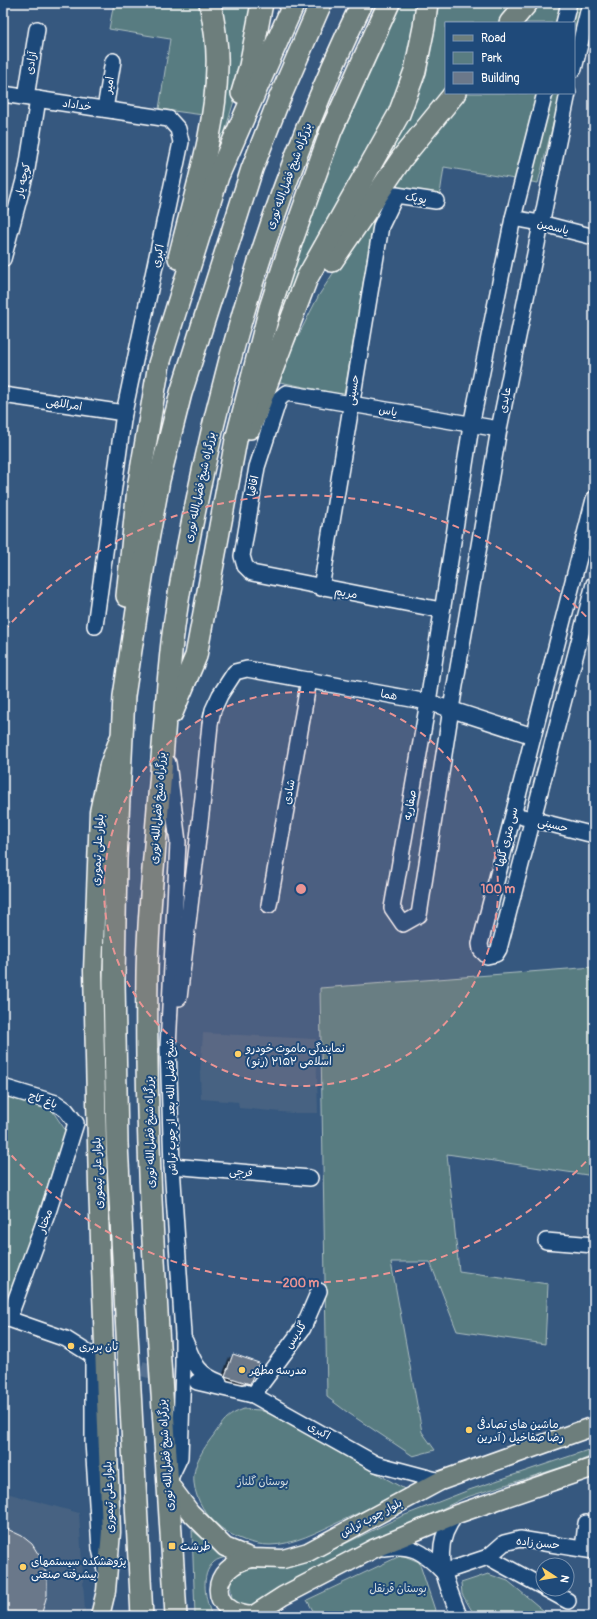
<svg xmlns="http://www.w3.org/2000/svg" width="597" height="1619" font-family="Pangolin,'Playpen Sans Arabic',sans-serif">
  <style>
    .built { fill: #466282 }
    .green { fill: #597c81; stroke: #acbec0 }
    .building { fill: #6b788a; stroke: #fff; filter: url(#shadow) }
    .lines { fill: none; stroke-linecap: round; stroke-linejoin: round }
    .minor-tunnel { stroke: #547192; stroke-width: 15; stroke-dasharray: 15 8; stroke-linecap: butt }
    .minor-casing { stroke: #fff; stroke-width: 18 }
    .major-casing { stroke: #fff; stroke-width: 21 }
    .highway-casing { stroke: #fff; stroke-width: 24 }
    .minor { stroke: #1f4a7a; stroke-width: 15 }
    .major { stroke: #6d7e7c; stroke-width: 18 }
    .highway { stroke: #6d7e7c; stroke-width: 21 }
    .ring { fill: none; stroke: #ea9494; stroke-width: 2; stroke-dasharray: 7 5 }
    .poi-dot { fill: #ffd166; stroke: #1f4a7a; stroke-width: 1.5 }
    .labels { text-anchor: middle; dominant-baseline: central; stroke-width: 4; stroke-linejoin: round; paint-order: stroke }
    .street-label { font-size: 11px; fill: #fff; stroke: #1f4a7a }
    .poi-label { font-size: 11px; fill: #fff; stroke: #1f4a7a; text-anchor: start }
    .park-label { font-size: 11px; fill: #d6dee0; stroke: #1f4a7a }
    .centre { fill: #ea9494; stroke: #1f4a7a; stroke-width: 2 }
    .ring-label { font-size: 12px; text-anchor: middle; font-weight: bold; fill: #ea9494; stroke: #1f4a7a; stroke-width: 4; stroke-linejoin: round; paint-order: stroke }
  </style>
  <defs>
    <filter id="shadow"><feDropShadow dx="-3.5" dy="3.5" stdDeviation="0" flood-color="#0009"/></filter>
  </defs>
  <rect width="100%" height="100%" fill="#36587f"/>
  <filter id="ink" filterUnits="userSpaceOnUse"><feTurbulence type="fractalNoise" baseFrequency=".025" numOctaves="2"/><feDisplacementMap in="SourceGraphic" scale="8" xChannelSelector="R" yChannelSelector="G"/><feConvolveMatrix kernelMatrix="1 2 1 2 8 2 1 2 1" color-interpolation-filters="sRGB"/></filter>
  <g filter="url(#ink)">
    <g class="built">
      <path d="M203,1033l113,6 2,74h-26l-53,-5 -1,-6 -37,-3 -1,-25z"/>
      <path d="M3,1492l76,21 6,98 -3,5h-79z"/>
    </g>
    <g class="green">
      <path d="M114,3h87l6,50v31l-4,31 -44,-6 11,-70 -61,-10z"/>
      <path d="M218,3h38l-19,88 -60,200 42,-169z"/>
      <path d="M394,3h25l-13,73 -153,307 37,-124z"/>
      <path d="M432,3h86l-17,20h-55v69l-105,137z"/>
      <path d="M541,3h43l-10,39v-19h-51z"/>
      <path d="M463,93h98l-23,90 -94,-16 -4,27 -50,-8z"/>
      <path d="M376,207l-32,188 -69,-14 44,-86z"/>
      <path d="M594,967v209l-147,-22 12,117 89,13 -3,60 -88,-13 -27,-69h-39l31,170 13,18 -22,6 -66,-44 -20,-15 -7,-409z"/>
      <path d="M3,1095l46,11 17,25 -57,168 -6,-1z"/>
      <path d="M244,1409l16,1 17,7 131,74c-23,10 -46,20 -69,31 -20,9 -46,23 -69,23 -34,0 -72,-26 -76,-62 -2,-17 9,-34 19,-47 11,-15 12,-20 31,-27z"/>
      <path d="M594,1448v7l-19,8 -111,35 -62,30 -151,79 -11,-2 -8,-7 -2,-14 5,-10 10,-5 46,-2 23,-8 86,-42 69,-27z"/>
      <path d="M192,1530l34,27c-3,1 -9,2 -12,5 -15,13 -8,39 -2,54h-17z"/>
      <path d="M402,1555l17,7 18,54h-121l-9,-16z"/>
      <path d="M488,1574l20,7 42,35h-75l-13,-22 -1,-11z"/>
    </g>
    <g class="building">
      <path d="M233,1354l26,9 -9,21 -25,-8z"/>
      <path d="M3,1527l19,9 10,8 8,13 7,19v19l-6,21h-38z"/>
    </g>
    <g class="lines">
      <path class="minor-tunnel" d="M97,1357l97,25"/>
      <defs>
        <g id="minor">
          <path d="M564,23l5,-20"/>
          <path d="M574,69l16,-66"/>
          <path d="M545,93l-32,125 -42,208 -43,276 -36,206 11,16 16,-9 32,-206 48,-280 69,-336"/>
          <path d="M3,94l166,25 9,10 3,13 -57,271 -29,213"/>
          <path d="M26,97l11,-68"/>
          <path d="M105,109l8,-48"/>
          <path d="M513,218l27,5 54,14"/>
          <path d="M3,259l24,-90 11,-70"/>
          <path d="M3,395l121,18"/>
          <path d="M594,499l-114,445 1,6 6,6 9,-2 3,-5 95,-365"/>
          <path d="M321,588l60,-362 15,-31 40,6"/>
          <path d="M441,610l-189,-37 -7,-7 -3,-10 15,-89 22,-68 7,-6 213,36"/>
          <path d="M168,763l10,79 -10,206 4,118 11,168v32l-3,91 -11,23"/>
          <path d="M523,817l71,18"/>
          <path d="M269,905l40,-225"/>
          <path d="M179,998l24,-201 7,-73 3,-14 7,-15 15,-23 12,-3 181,33 105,34"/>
          <path d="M3,1087l53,16 10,7 10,13 -27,86 -40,109"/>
          <path d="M172,1166l138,12"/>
          <path d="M546,1241l48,4"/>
          <path d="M3,1317l63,22 27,17"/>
          <path d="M185,1341c9,21 11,32 34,41"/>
          <path d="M97,1357l-4,-1v86l7,107 5,21"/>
          <path d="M197,1382l56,13 123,69 64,17"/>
          <path d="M245,1392l8,3 50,-67 16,-37"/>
          <path d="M457,1514c-29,33 -11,66 2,102"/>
          <path d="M384,1548c28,-4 39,3 59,24"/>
          <path d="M583,1549l3,-26"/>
          <path d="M488,1557l55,30"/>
          <path d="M443,1572l45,-15 16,-14 16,-4 74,12"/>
          <path d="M546,1589l22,12"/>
        </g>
        <g id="major">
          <path d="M169,1484l21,28 35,35 27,11 31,1 25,-7 132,-71 154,-55"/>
          <path d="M252,1558c-43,9 -46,55 1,58"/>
          <path d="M100,1616l6,-25 5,-59 -13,-346 -5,-215 6,-159 10,-47 10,-26"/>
          <path d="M252,1616l31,-20 90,-47 84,-35 137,-47"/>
        </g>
        <g id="highway">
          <path d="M510,23l17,-20"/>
          <path d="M242,93l8,-27 12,-63"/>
          <path d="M179,258c15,-62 37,-127 38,-191 1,-22 -3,-43 -7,-64"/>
          <path d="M332,261l70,-103 53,-65"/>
          <path d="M250,428l57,-150 92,-164 16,-43 9,-44 3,-24"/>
          <path d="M127,596l11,-108 21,-124 59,-188 76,-173"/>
          <path d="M172,713l24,-57 40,-216 34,-132 20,-62 41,-115 58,-128"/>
          <path d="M142,1616l-25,-472 -3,-163 2,-122 8,-163 22,-145 13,-71 22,-87 71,-224 26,-67 43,-99"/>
          <path d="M176,1616c-12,-214 -32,-429 -29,-644 1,-55 7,-110 11,-165 5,-55 8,-110 14,-165 7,-57 19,-114 31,-171 35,-162 87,-319 159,-468"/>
        </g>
      </defs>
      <use href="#minor" class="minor-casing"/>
      <use href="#major" class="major-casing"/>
      <use href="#highway" class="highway-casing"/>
      <use href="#minor" class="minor"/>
      <use href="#major" class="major"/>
      <use href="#highway" class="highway"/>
    </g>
  </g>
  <circle cx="301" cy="889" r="197" fill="#ea9494" fill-opacity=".12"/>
  <g class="ring">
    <circle cx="301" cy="889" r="197"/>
    <path d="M594 1153A394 394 0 0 1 4 1147M4 631A394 394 0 0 1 594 625"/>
  </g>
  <g class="poi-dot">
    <circle cx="238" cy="1054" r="4"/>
    <circle cx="71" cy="1346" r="4"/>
    <circle cx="242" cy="1370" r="4"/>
    <circle cx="469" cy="1430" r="4"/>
    <rect x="168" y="1542" width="8" height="8" rx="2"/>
    <circle cx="23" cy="1567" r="4"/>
  </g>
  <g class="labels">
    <g class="street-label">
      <text transform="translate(31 63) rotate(-81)">آزادی</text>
      <text transform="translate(109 85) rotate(-82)">امیر</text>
      <text transform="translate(77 105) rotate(8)">خداداد</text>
      <text transform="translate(289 176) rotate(-70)">بزرگراه شیخ فضل‌الله نوری</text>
      <text transform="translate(23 180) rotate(-77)">کوچه یار</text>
      <text transform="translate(416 198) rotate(9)">پوپک</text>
      <text transform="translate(553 227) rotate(14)">یاسمین</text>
      <text transform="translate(158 256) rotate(-78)">اکبری</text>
      <text transform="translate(353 390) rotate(-81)">حسینی</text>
      <text transform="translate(505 400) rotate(-79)">عابدی</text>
      <text transform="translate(64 404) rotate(9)">امراللهی</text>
      <text transform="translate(388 411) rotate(10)">یاس</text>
      <text transform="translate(253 486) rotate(-79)">اقاقیا</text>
      <text transform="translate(200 487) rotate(-78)">بزرگراه شیخ فضل‌الله نوری</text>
      <text transform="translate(346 593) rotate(10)">مریم</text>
      <text transform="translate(389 695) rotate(10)">هما</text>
      <text transform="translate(289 792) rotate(-80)">شادی</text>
      <text transform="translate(410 805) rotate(-80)">صفاریه</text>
      <text transform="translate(158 808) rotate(-86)">بزرگراه شیخ فضل‌الله نوری</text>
      <text transform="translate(553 825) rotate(14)">حسینی</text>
      <text transform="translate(507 837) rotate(-76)">سی متری گلها</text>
      <text transform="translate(98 850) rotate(-87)">بلوار علی تیموری</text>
      <text transform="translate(43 1100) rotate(20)">باغ کاج</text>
      <text transform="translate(171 1107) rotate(-91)">شیخ فضل الله بعد از چوب تراش</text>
      <text transform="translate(150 1132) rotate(-91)">بزرگراه شیخ فضل‌الله نوری</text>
      <text transform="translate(241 1172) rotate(5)">فرجی</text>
      <text transform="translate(98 1173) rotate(-92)">بلوار علی تیموری</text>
      <text transform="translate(45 1221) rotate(-70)">مختار</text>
      <text transform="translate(296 1335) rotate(-57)">گلدیس</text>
      <text transform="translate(319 1431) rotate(29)">اکبری</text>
      <text transform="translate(166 1455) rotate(-94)">بزرگراه شیخ فضل‌الله نوری</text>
      <text transform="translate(109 1497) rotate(-92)">بلوار علی تیموری</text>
      <text transform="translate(371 1518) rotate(-28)">بلوار چوب‌ تراش</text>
      <text transform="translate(538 1543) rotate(6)">حسن زاده</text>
    </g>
    <g class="poi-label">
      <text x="246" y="1048">نمایندگی ماموت خودرو<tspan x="246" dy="13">( رنو) اسلامی ۲۱۵۲</tspan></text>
      <text x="79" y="1346">نان بربری</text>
      <text x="250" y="1370">مدرسه مطهر</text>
      <text x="477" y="1424">ماشین های تصادفی<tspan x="477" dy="13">رضا صفاخیل ( آدرین</tspan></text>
      <text x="180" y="1546">طرشت</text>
      <text x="31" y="1561">پژوهشکده سیستمهای<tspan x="31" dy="13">پیشرفته صنعتی</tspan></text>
    </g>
    <g class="park-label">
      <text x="263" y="1481">بوستان گلناز</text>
      <text x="398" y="1588">بوستان قرنقل</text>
    </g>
  </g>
  <circle cx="301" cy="889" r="6" class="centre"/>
  <g class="ring-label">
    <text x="498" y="893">100 m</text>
    <text x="301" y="1287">200 m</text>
  </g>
  <rect width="597" height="1619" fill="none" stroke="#1f4a7a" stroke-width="16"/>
  <rect x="8" y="8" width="581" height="1603" fill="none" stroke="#fff" stroke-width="1.5" filter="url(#ink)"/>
  <rect x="445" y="22" width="130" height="72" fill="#1f4a7a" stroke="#7992af"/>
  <rect x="453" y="35" width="20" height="6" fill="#6d7e7c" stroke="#7992af"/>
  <text x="481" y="42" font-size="12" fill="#ffffff">Road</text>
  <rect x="453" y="52" width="20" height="12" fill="#597c81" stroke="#7992af"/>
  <text x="481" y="62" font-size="12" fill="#ffffff">Park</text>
  <rect x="453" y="72" width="20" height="12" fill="#6b788a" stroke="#7992af"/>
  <text x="481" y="82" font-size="12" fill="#ffffff">Building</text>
  <g transform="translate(555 1577) rotate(102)"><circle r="19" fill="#1f4a7a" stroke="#7992af"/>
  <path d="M0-3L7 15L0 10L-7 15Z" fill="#ffd166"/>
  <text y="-6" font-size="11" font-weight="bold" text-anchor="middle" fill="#ffffff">N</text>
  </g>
</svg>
